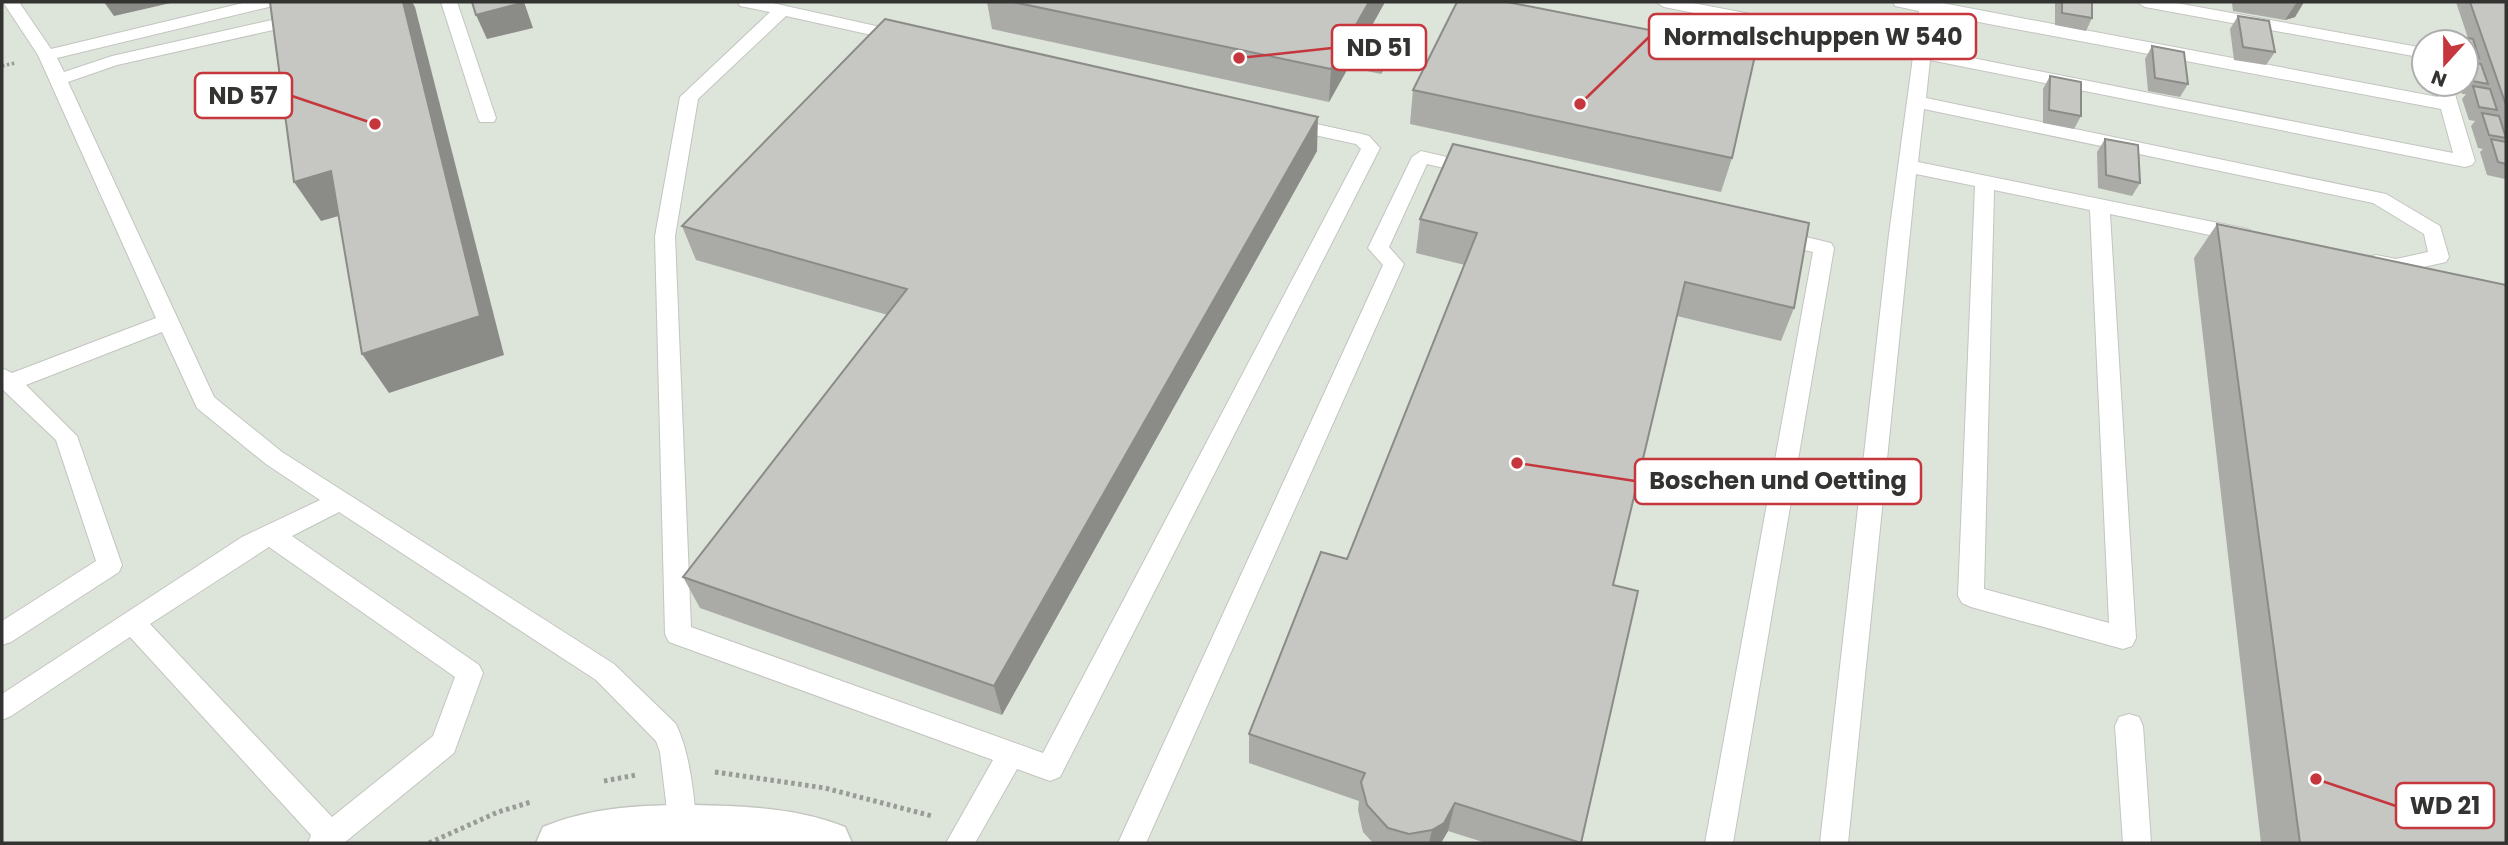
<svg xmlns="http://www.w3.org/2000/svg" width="2508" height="845" font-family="Poppins,sans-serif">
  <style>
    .built { fill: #dde4d9; fill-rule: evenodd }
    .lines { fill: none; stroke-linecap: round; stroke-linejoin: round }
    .service-casing { stroke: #c3c5c1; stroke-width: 2 }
    .minor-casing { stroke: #c3c5c1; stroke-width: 3 }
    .path-far1 { stroke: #999b97; stroke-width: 3.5; stroke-dasharray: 2.5 2.5; stroke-linecap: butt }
    .path { stroke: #999b97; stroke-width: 5; stroke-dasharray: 3.5 3.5; stroke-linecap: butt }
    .service { fill: #fff; fill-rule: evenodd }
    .minor { fill: #fff; fill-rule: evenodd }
    .wall { fill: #aaaaa7 }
    .shaded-wall { fill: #8b8b88 }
    .building { fill: #c6c6c2; stroke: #8b8b88; stroke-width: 2 }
    .leader { fill: none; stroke: #c6363d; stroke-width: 2.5 }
    .callout-dot { fill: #c6363d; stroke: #fff; stroke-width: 2.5 }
    .callout { fill: #fff; stroke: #c6363d; stroke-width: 2.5 }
    .callout-label { font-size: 24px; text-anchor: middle; font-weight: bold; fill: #333432 }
  </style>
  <rect width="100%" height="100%" fill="#ecefea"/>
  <path class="built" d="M2,2h2504v841h-2504zM2424,42h42v42h-42z"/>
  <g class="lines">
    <defs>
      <g id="service">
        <path d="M3,2h16l32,47 196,-47h28l-2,4 -216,52 7,14 48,-16 191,-43 6,1 2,4 -2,4 -192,43 -49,17 146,315 68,55 332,212 62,60c15,33 17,67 21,103l-4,10 -10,3 -10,-3 -4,-10 -9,-75 -4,-11 -60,-61 -257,-168 -47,24 187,129 4,8 -29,80 -110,90h-36l3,-8 -181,-198 -119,79 -9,4v-26l240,-157 78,-37 -54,-36 -69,-56 -35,-76 -136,53 51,51 45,129 -3,7 -108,70 -9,3v-24l94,-60 -40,-121 -54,-51v-21l10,5 144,-55 -118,-263zM269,547l186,130 -22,59 -101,81 -182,-193z"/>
        <path d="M441,2h16l39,116 -2,4h-14l-2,-4z"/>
        <path d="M738,2h30l135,30 9,5 -9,5 -117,-26 -88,83 -23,137 16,391 352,126 318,-604 -5,-5 -74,-16 -2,-4 9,-6 73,16 7,2 11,12 -320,629 -10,4 -33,-12 -42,74h-29l47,-83 -324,-118 -4,-8 -10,-398 25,-139 90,-85 -30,-6z"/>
        <path d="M1656,2h32l227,44 4,-35 -24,-5 -2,-4h44l501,95 -4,-13h18l23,77 -3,4 -7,2 -535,-107 -4,38 460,96 54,32 9,31 -3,5 -50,11 -27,-6 -3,-5 3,-5 7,-2 20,4 32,-7 -4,-18 -51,-31 -449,-94 -6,53 325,66 7,2 3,5 -3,5 -7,2 -133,-28 26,424 -4,8 -9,3 -152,-42 -9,-4 -4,-7 17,-410 -59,-12 -68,669h-28l69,-609 24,-177 -249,-50zM1936,14l505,95 12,44 -521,-103zM1994,190l96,20 19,413 -125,-34z"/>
        <path d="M2137,2h34l253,46v10l-279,-51z"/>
        <path d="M1421,151l60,14 3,4 -3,4 -7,2 -47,-11 -38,83 15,17 -258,579h-28l265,-578 -15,-17 44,-91z"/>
        <path d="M1777,230l54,13 3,5 -101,595h-28l108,-591 -43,-10 -3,-5 3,-5z"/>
        <path d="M2129,714l10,3 4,9 8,117h-28l-8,-117 4,-9z"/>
      </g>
      <path id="minor" d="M693,805c51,1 104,3 152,22l7,16h-316l7,-16c48,-20 98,-22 150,-22z"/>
    </defs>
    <use href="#service" class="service-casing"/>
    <use href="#minor" class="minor-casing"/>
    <path class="path-far1" d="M2,66l13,-3"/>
    <g class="path">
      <path d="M715,772l110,16 107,28"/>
      <path d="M604,781l32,-6"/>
      <path d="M429,843l69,-31 33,-10"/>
    </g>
    <use href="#service" class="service"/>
    <use href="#minor" class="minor"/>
  </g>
  <g class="wall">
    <path d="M987,2h398l-56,100 -337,-73z"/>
    <path d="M2055,2h37v16l-6,13 -31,-6z"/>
    <path d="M2227,2h77l-9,15 -10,3 -52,-9 -1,-8z"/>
    <path d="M2456,2h50v175l-1,2 -18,-4 -7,-23 3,-3 -5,-1 -7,-22 4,-5 -6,-1 -7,-21 4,-5h-4l-3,-10h7v-42h-14l5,-6 11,2z"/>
    <path d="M2238,16l37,36 -9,13 -32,-5 -4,-31z"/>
    <path d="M1397,32l-1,13 -15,29 -19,-4 1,-13z"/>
    <path d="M2152,46l36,38 -8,13 -32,-6 -3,-32z"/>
    <path d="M2050,76l31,40 -7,13 -31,-6v-34z"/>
    <path d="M1413,90l319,68 -11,34 -311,-68z"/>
    <path d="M2105,139l35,44 -8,13 -34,-8 -1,-36z"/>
    <path d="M1317,151l-315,564 -302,-107 -17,-31 205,-262 -192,-55 -14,-34z"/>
    <path d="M1420,219l374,89 -13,33 -104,-25 -64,269 -33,258h-94l-38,-12 -7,12h-68l-10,-11 -5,-22 1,-9 -110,-38v-29l98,-175 118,-294 -49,-12z"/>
    <path d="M2217,224l289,619h-245l-67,-585z"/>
  </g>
  <g class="shaded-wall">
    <path d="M104,2h71l-61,14z"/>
    <path d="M403,2h9l3,5 89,348 -115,38 -27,-39z"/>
    <path d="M521,2h3l9,26 -46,11 -11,-24z"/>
    <path d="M1369,2h16l-56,100 2,-33z"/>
    <path d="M2297,2h7l-9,15 -10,3z"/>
    <path d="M1397,32l-1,13 -15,29 1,-13z"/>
    <path d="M1318,117l-1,34 -315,564 -8,-29z"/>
    <path d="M331,171l25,40 -35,10 -27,-39z"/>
    <path d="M1455,803l-7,28 -7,12h-12l3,-13z"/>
  </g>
  <g class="building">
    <path d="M270,2h133l77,314 -118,38 -31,-183 -37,11z"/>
    <path d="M472,2h49l1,1 -46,12z"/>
    <path d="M1013,2h356l-38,67z"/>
    <path d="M1457,2h50l249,49 -24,107 -319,-68z"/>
    <path d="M2062,2h30v16l-30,-5z"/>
    <path d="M2470,2h36v103z"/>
    <path d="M2238,16l31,5 6,31 -32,-5z"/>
    <path d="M885,19l433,98 -324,569 -311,-109 224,-288 -225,-63z"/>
    <path d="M2457,36l16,3 6,19 -13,-2v-14h-7z"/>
    <path d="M2152,46l32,6 4,32 -33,-6z"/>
    <path d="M2466,61l15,3 7,20 -16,-3z"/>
    <path d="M2050,76l31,6v34l-32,-6z"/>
    <path d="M2473,86l17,3 7,21 -18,-3z"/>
    <path d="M2482,113l17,3 7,22 -17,-3z"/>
    <path d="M2105,139l33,6 2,38 -34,-8z"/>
    <path d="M2491,139l15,3v22l-8,-2z"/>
    <path d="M1453,144l356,79 -15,85 -109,-26 -72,303 25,6 -57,252 -126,-40 -11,20 -12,7 -23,4 -21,-6 -21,-23 -6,-23 4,-9 -116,-39 72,-182 26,7 130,-326 -57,-14z"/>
    <path d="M2217,224l289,61v558h-206z"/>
  </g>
  <path class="leader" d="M1580 104L1649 37M1239 58L1332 48M375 124L292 96M1517 463L1635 481M2316 779L2396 806"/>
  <g class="callout-dot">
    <circle cx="1580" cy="104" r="7"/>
    <circle cx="1239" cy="58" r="7"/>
    <circle cx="375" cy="124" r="7"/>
    <circle cx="1517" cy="463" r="7"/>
    <circle cx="2316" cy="779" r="7"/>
  </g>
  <g class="callout">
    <rect x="1649" y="14" width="327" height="45" rx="7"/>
    <rect x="1332" y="25" width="94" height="45" rx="7"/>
    <rect x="195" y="73" width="97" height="45" rx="7"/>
    <rect x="1635" y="459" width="286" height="45" rx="7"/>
    <rect x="2396" y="783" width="98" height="45" rx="7"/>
  </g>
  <g class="callout-label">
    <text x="1813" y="45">Normalschuppen W 540</text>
    <text x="1379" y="56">ND 51</text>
    <text x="243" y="104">ND 57</text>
    <text x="1778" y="489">Boschen und Oetting</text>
    <text x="2445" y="814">WD 21</text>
  </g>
  <rect width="2508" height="845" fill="none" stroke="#333432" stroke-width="7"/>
  <g transform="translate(2445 63) rotate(201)"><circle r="33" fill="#ffffff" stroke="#adaead" stroke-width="2"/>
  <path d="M0-5L12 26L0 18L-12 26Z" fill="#c6363d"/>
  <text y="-10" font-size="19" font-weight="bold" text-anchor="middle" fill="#333432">N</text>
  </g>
</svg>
